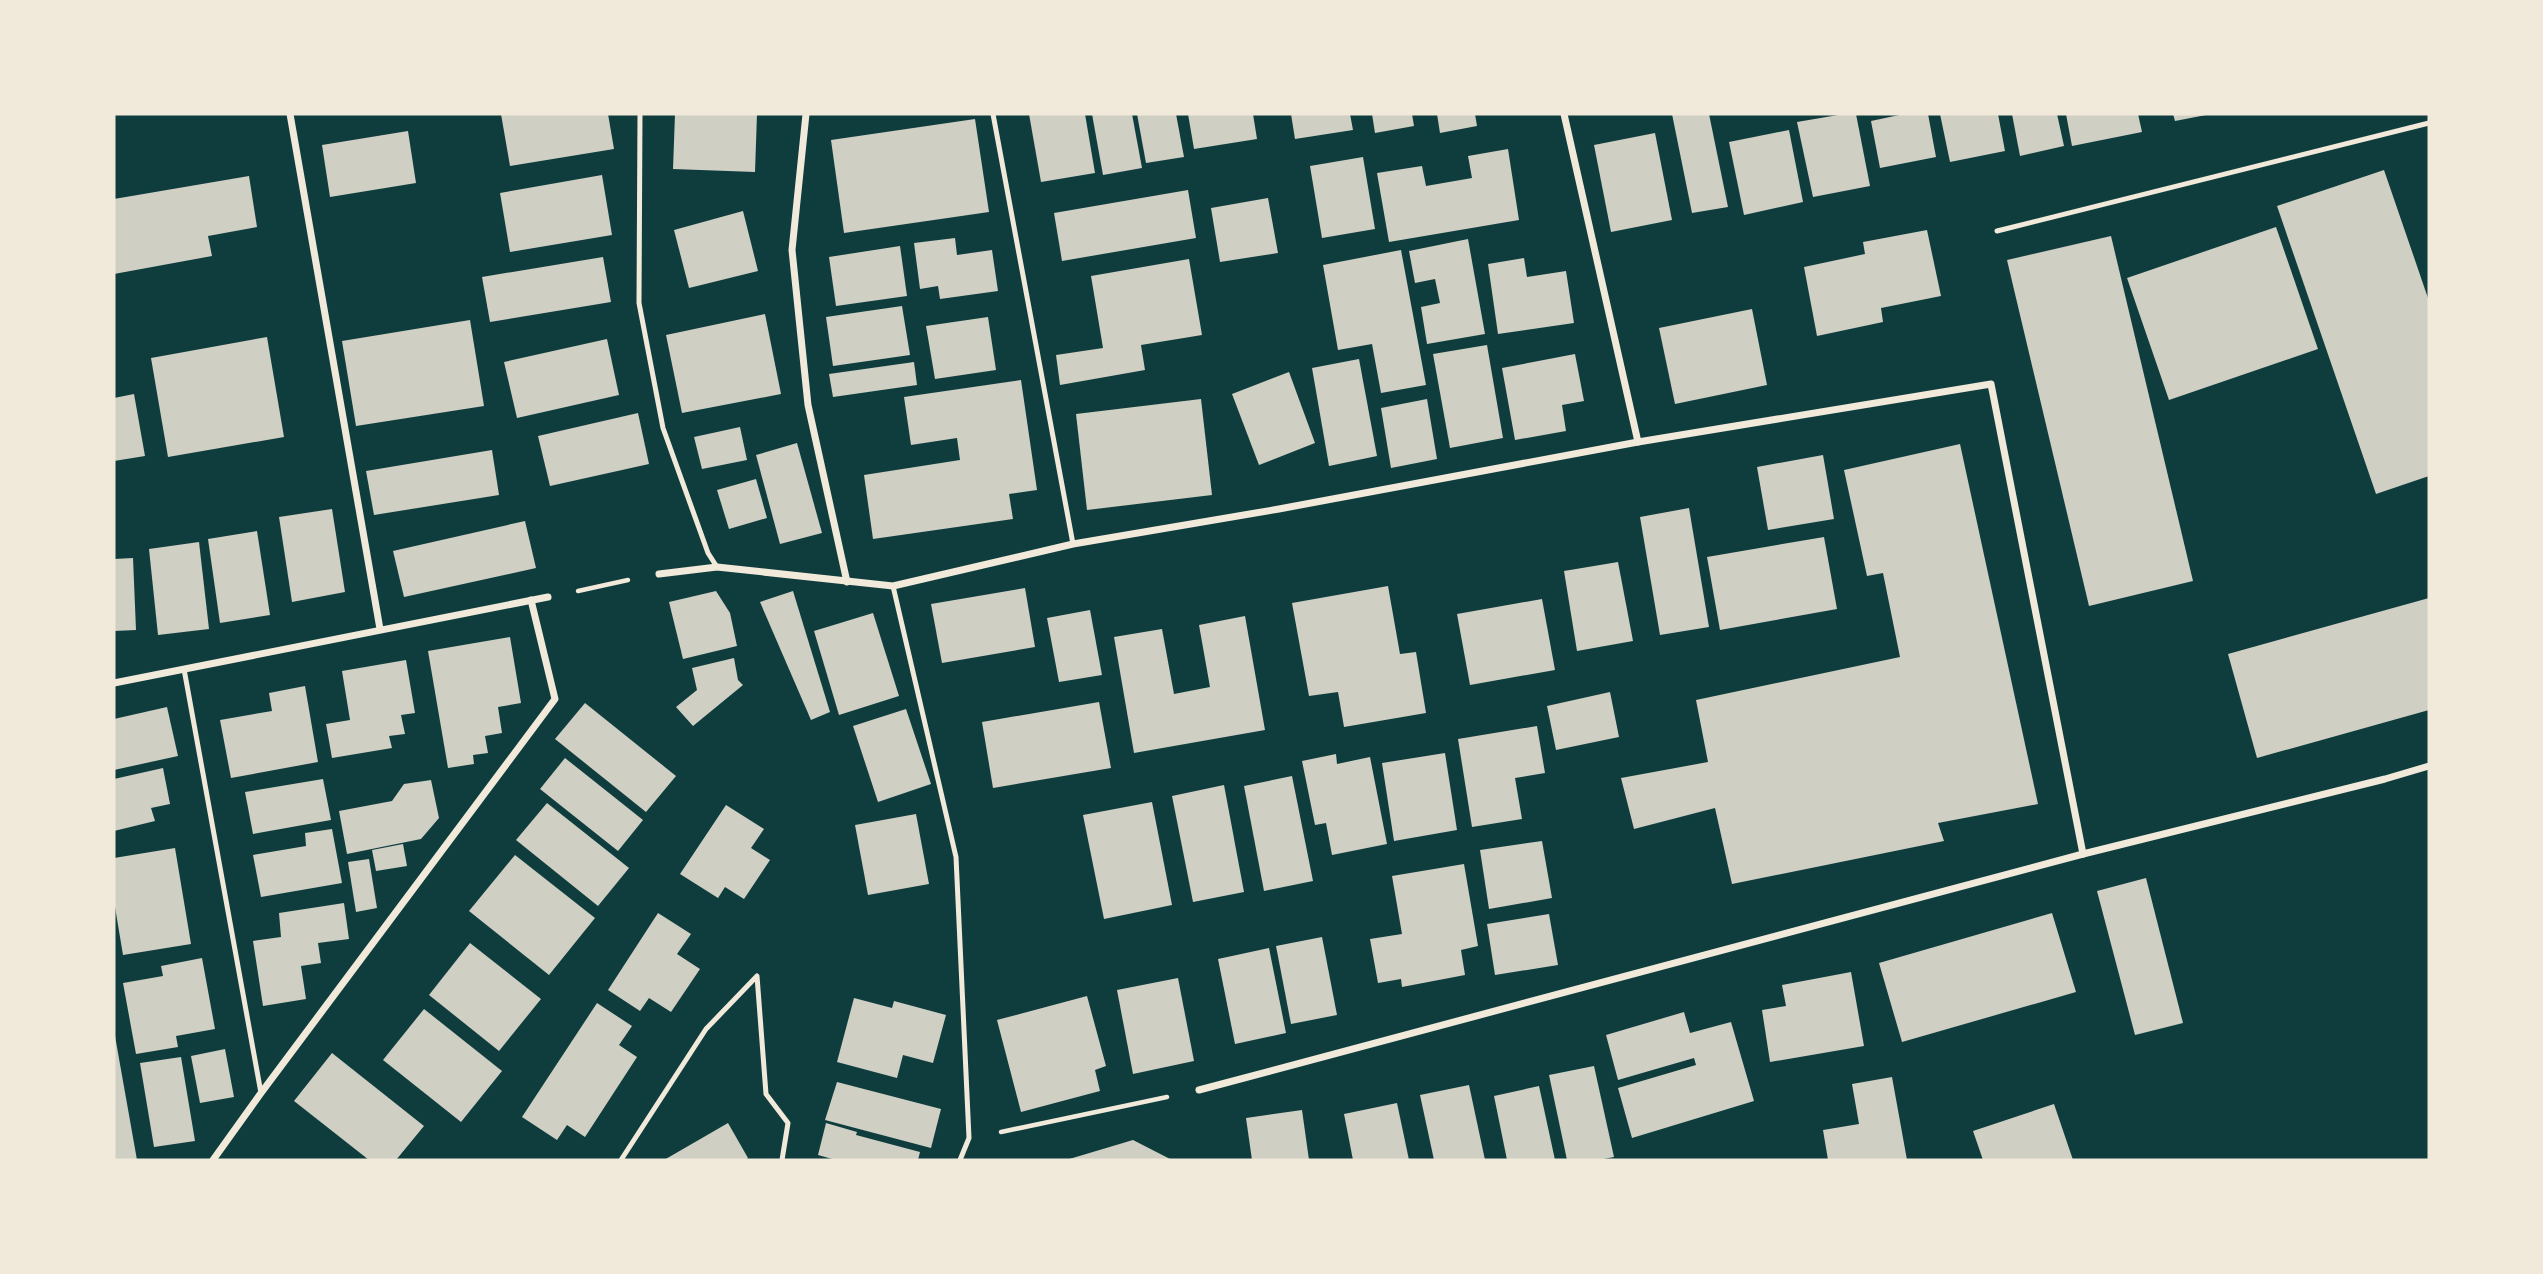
<svg xmlns="http://www.w3.org/2000/svg" width="2543" height="1274" font-family="'Source Sans 3',sans-serif">
  <style>
    .building { fill: #cfcfc3 }
    .lines { fill: none; stroke-linecap: round; stroke-linejoin: round }
    .path { stroke: #f1e9da; stroke-width: 4.5 }
    .service { stroke: #f1e9da; stroke-width: 5 }
    .minor { stroke: #f1e9da; stroke-width: 7 }
  </style>
  <rect width="100%" height="100%" fill="#0f3d3e"/>
  <g class="building">
    <path d="M501,114h107l6,35 -104,17z"/>
    <path d="M675,114h82l-2,58 -82,-3z"/>
    <path d="M1029,114h56l10,59 -54,9z"/>
    <path d="M1092,114h40l10,54 -39,7z"/>
    <path d="M1137,114h39l8,43 -38,6z"/>
    <path d="M1188,114h65l4,25 -63,10z"/>
    <path d="M1291,114h59l3,16 -58,9z"/>
    <path d="M1372,114h40l2,12 -39,7z"/>
    <path d="M1437,114h38l2,12 -37,7z"/>
    <path d="M1672,114h37l19,93 -36,6z"/>
    <path d="M1844,114h12l14,72 -57,11 -16,-75z"/>
    <path d="M1904,114h24l8,43 -56,11 -9,-47z"/>
    <path d="M1940,114h58l7,37 -55,11z"/>
    <path d="M2012,114h45l7,32 -44,10z"/>
    <path d="M2066,114h72l4,18 -70,14z"/>
    <path d="M2173,114h32l1,1 -31,6z"/>
    <path d="M975,119l14,93 -145,21 -13,-93z"/>
    <path d="M1789,130l14,72 -59,13 -15,-73z"/>
    <path d="M408,131l8,52 -86,14 -8,-52z"/>
    <path d="M1655,133l17,87 -61,12 -17,-87z"/>
    <path d="M1508,149l11,71 -130,22 -12,-69 45,-7 4,20 46,-8 -4,-22z"/>
    <path d="M1363,157l12,72 -53,9 -12,-72z"/>
    <path d="M2384,170l45,131v175l-53,18 -99,-288z"/>
    <path d="M602,175l10,60 -102,17 -10,-59z"/>
    <path d="M249,176l8,51 -49,9 4,20 -98,18v-75z"/>
    <path d="M1188,190l8,48 -134,23 -8,-48z"/>
    <path d="M1268,198l10,55 -58,9 -9,-54z"/>
    <path d="M743,211l15,60 -69,17 -15,-58z"/>
    <path d="M2276,227l42,122 -149,51 -42,-122z"/>
    <path d="M1927,230l14,66 -60,12 2,14 -66,14 -13,-69 61,-13 -2,-12z"/>
    <path d="M2111,236l82,345 -104,25 -82,-346z"/>
    <path d="M955,238l2,17 35,-5 6,41 -58,8 -2,-13 -18,3 -6,-46z"/>
    <path d="M1468,239l17,95 -58,10 -6,-37 19,-4 -5,-24 -20,4 -6,-32z"/>
    <path d="M900,246l7,50 -71,10 -7,-49z"/>
    <path d="M1401,250l25,135 -45,8 -9,-49 -34,6 -15,-85z"/>
    <path d="M603,257l8,45 -121,20 -8,-45z"/>
    <path d="M1524,258l3,19 39,-6 8,52 -76,11 -10,-70z"/>
    <path d="M1189,259l13,76 -61,10 4,25 -85,15 -4,-30 47,-7 -12,-72z"/>
    <path d="M902,306l8,49 -77,11 -7,-49z"/>
    <path d="M1752,309l15,76 -92,19 -16,-76z"/>
    <path d="M765,314l16,80 -99,19 -16,-78z"/>
    <path d="M988,317l8,53 -61,9 -9,-53z"/>
    <path d="M470,320l14,86 -128,20 -14,-85z"/>
    <path d="M267,337l17,100 -116,20 -17,-99z"/>
    <path d="M607,339l12,56 -102,23 -13,-56z"/>
    <path d="M1487,345l16,93 -53,10 -17,-94z"/>
    <path d="M1575,354l9,47 -22,4 4,26 -51,9 -13,-72z"/>
    <path d="M1359,359l18,97 -48,10 -17,-98z"/>
    <path d="M914,362l3,23 -84,12 -4,-23z"/>
    <path d="M1289,372l26,71 -56,22 -27,-71z"/>
    <path d="M1021,380l16,110 -28,4 4,25 -140,20 -9,-64 96,-15 -3,-22 -46,7 -7,-48z"/>
    <path d="M134,394l11,62 -31,5v-63z"/>
    <path d="M1201,399l11,96 -125,15 -11,-96z"/>
    <path d="M1427,399l10,60 -46,9 -10,-60z"/>
    <path d="M638,413l11,51 -99,22 -12,-50z"/>
    <path d="M740,427l7,33 -45,9 -8,-32z"/>
    <path d="M797,443l25,90 -42,11 -24,-89z"/>
    <path d="M1960,444l78,360 -100,19 6,18 -212,43 -17,-76 -81,21 -13,-51 87,-16 -12,-62 204,-43 -17,-84 -16,3 -23,-106z"/>
    <path d="M492,450l7,45 -125,20 -8,-44z"/>
    <path d="M1823,455l11,64 -66,11 -11,-63z"/>
    <path d="M756,479l11,39 -38,11 -12,-39z"/>
    <path d="M1689,508l20,119 -49,8 -20,-118z"/>
    <path d="M332,509l13,83 -53,10 -13,-85z"/>
    <path d="M525,521l11,47 -132,29 -11,-46z"/>
    <path d="M257,531l13,84 -50,8 -12,-84z"/>
    <path d="M1824,537l13,72 -117,21 -13,-73z"/>
    <path d="M199,542l10,87 -51,6 -9,-86z"/>
    <path d="M133,558l3,72 -22,1v-72z"/>
    <path d="M1618,562l15,79 -56,10 -13,-80z"/>
    <path d="M1388,586l12,68 16,-2 10,61 -82,14 -6,-35 -29,4 -17,-93z"/>
    <path d="M1025,588l10,59 -93,16 -11,-59z"/>
    <path d="M716,591l14,22 7,33 -54,13 -14,-57z"/>
    <path d="M793,591l37,121 -19,8 -51,-118z"/>
    <path d="M2429,598v112l-172,48 -29,-104z"/>
    <path d="M1542,599l13,71 -85,15 -13,-71z"/>
    <path d="M1090,610l12,65 -43,7 -12,-64z"/>
    <path d="M873,613l26,83 -60,19 -25,-84z"/>
    <path d="M1245,616l20,114 -131,23 -20,-116 48,-8 12,65 36,-7 -11,-62z"/>
    <path d="M510,637l11,66 -23,4 4,26 -17,3 3,17 -15,2 1,9 -26,4 -20,-117z"/>
    <path d="M734,658l4,22 5,5 -50,41 -17,-19 21,-17 -5,-22z"/>
    <path d="M406,660l9,53 -14,2 4,19 -16,2 3,12 -60,10 -6,-34 24,-4 -8,-49z"/>
    <path d="M305,686l13,76 -87,16 -11,-58 52,-9 -3,-18z"/>
    <path d="M1610,692l9,45 -63,13 -9,-44z"/>
    <path d="M1099,702l12,66 -118,20 -11,-66z"/>
    <path d="M585,703l91,73 -30,36 -91,-73z"/>
    <path d="M167,707l11,49 -64,14v-51z"/>
    <path d="M906,709l25,75 -53,18 -25,-76z"/>
    <path d="M1537,726l8,47 -30,5 7,41 -50,8 -14,-88z"/>
    <path d="M1445,753l12,77 -63,11 -12,-78z"/>
    <path d="M1336,754l1,10 33,-7 17,87 -55,11 -6,-32 -11,2 -13,-64z"/>
    <path d="M565,758l78,62 -25,31 -78,-62z"/>
    <path d="M163,768l7,36 -19,4 4,13 -41,10v-52z"/>
    <path d="M1292,776l21,105 -49,10 -20,-105z"/>
    <path d="M323,779l8,41 -78,14 -8,-42z"/>
    <path d="M431,780l8,38 -18,21 -74,15 -8,-43 53,-10 12,-17z"/>
    <path d="M1224,785l20,107 -51,10 -21,-106z"/>
    <path d="M1152,802l20,103 -68,14 -21,-104z"/>
    <path d="M547,803l82,65 -31,38 -82,-66z"/>
    <path d="M726,805l38,24 -13,19 19,12 -26,39 -19,-12 -7,11 -38,-24z"/>
    <path d="M916,814l13,70 -61,11 -13,-70z"/>
    <path d="M332,829l10,54 -81,14 -8,-42 53,-9 -1,-13z"/>
    <path d="M1542,841l10,57 -63,11 -9,-59z"/>
    <path d="M403,844l4,22 -31,5 -4,-21z"/>
    <path d="M175,848l16,96 -68,11 -9,-54v-43z"/>
    <path d="M515,855l80,63 -46,57 -80,-64z"/>
    <path d="M369,859l8,49 -21,4 -8,-50z"/>
    <path d="M1464,864l14,82 -17,4 4,25 -63,12 -1,-8 -23,4 -8,-44 32,-5 -10,-58z"/>
    <path d="M2146,878l37,145 -48,12 -38,-144z"/>
    <path d="M344,903l5,36 -31,4 3,20 -20,3 5,33 -43,7 -10,-65 28,-4 -2,-24z"/>
    <path d="M658,913l33,21 -14,20 23,15 -29,43 -22,-14 -9,13 -32,-21z"/>
    <path d="M2052,913l24,79 -174,50 -23,-79z"/>
    <path d="M1549,914l9,51 -63,10 -8,-51z"/>
    <path d="M1322,937l15,78 -46,9 -15,-78z"/>
    <path d="M470,943l71,56 -42,52 -70,-56z"/>
    <path d="M1269,948l17,85 -51,11 -17,-85z"/>
    <path d="M202,958l13,71 -39,7 2,11 -42,7 -13,-71 40,-7 -2,-10z"/>
    <path d="M1851,972l13,74 -94,16 -8,-52 24,-4 -4,-21z"/>
    <path d="M1178,978l16,83 -61,13 -16,-84z"/>
    <path d="M1087,996l19,70 -11,4 5,21 -79,21 -24,-92z"/>
    <path d="M854,998l38,10 2,-7 52,14 -13,48 -30,-8 -6,23 -60,-16z"/>
    <path d="M597,1003l35,23 -13,19 18,12 -52,80 -18,-12 -10,15 -35,-23z"/>
    <path d="M424,1009l78,62 -41,51 -78,-62z"/>
    <path d="M1684,1012l6,21 41,-11 23,79 -122,37 -14,-50 78,-23 -2,-7 -76,22 -12,-45z"/>
    <path d="M115,1036l22,124h-23z"/>
    <path d="M225,1049l9,48 -34,6 -9,-47z"/>
    <path d="M332,1053l92,73 -28,34h-27l-75,-59z"/>
    <path d="M181,1057l14,84 -41,6 -14,-84z"/>
    <path d="M1594,1066l20,91 -16,3h-31l-18,-85z"/>
    <path d="M1892,1077l15,83h-79l-5,-30 36,-6 -7,-40z"/>
    <path d="M837,1082l104,27 -10,39 -106,-28z"/>
    <path d="M1469,1085l16,75h-51l-14,-65z"/>
    <path d="M1539,1086l16,74h-48l-13,-64z"/>
    <path d="M1397,1103l12,57h-56l-9,-46z"/>
    <path d="M2054,1104l19,56h-90l-10,-29z"/>
    <path d="M1302,1110l7,50h-57l-6,-42z"/>
    <path d="M728,1123l20,35 -3,2h-81z"/>
    <path d="M826,1123l31,9 -1,3 64,17 -2,8h-82l-18,-5z"/>
    <path d="M1133,1140l39,20h-106z"/>
  </g>
  <g class="lines">
    <g class="path">
      <path d="M578,591l50,-11"/>
      <path d="M1001,1132l166,-35"/>
    </g>
    <g class="service">
      <path d="M640,114l-1,189 24,125 45,125 9,14"/>
      <path d="M993,114l80,430"/>
      <path d="M1997,231l432,-108"/>
      <path d="M893,586l63,271 13,281 -9,22"/>
      <path d="M184,669l77,424"/>
      <path d="M621,1160l85,-131 51,-53 9,118 22,29 -6,37"/>
    </g>
    <g class="minor">
      <path d="M290,114l90,515"/>
      <path d="M806,114l-14,136 16,155 39,177"/>
      <path d="M1564,114l74,328"/>
      <path d="M659,574l58,-7 176,19 180,-42 206,-35 359,-67 353,-58 92,470"/>
      <path d="M114,683l434,-86"/>
      <path d="M1199,1090l884,-236 302,-75 44,-13"/>
      <path d="M213,1160l48,-67 294,-394 -24,-99"/>
    </g>
  </g>
  <rect width="2543" height="1274" fill="none" stroke="#f1e9da" stroke-width="231"/>
</svg>
